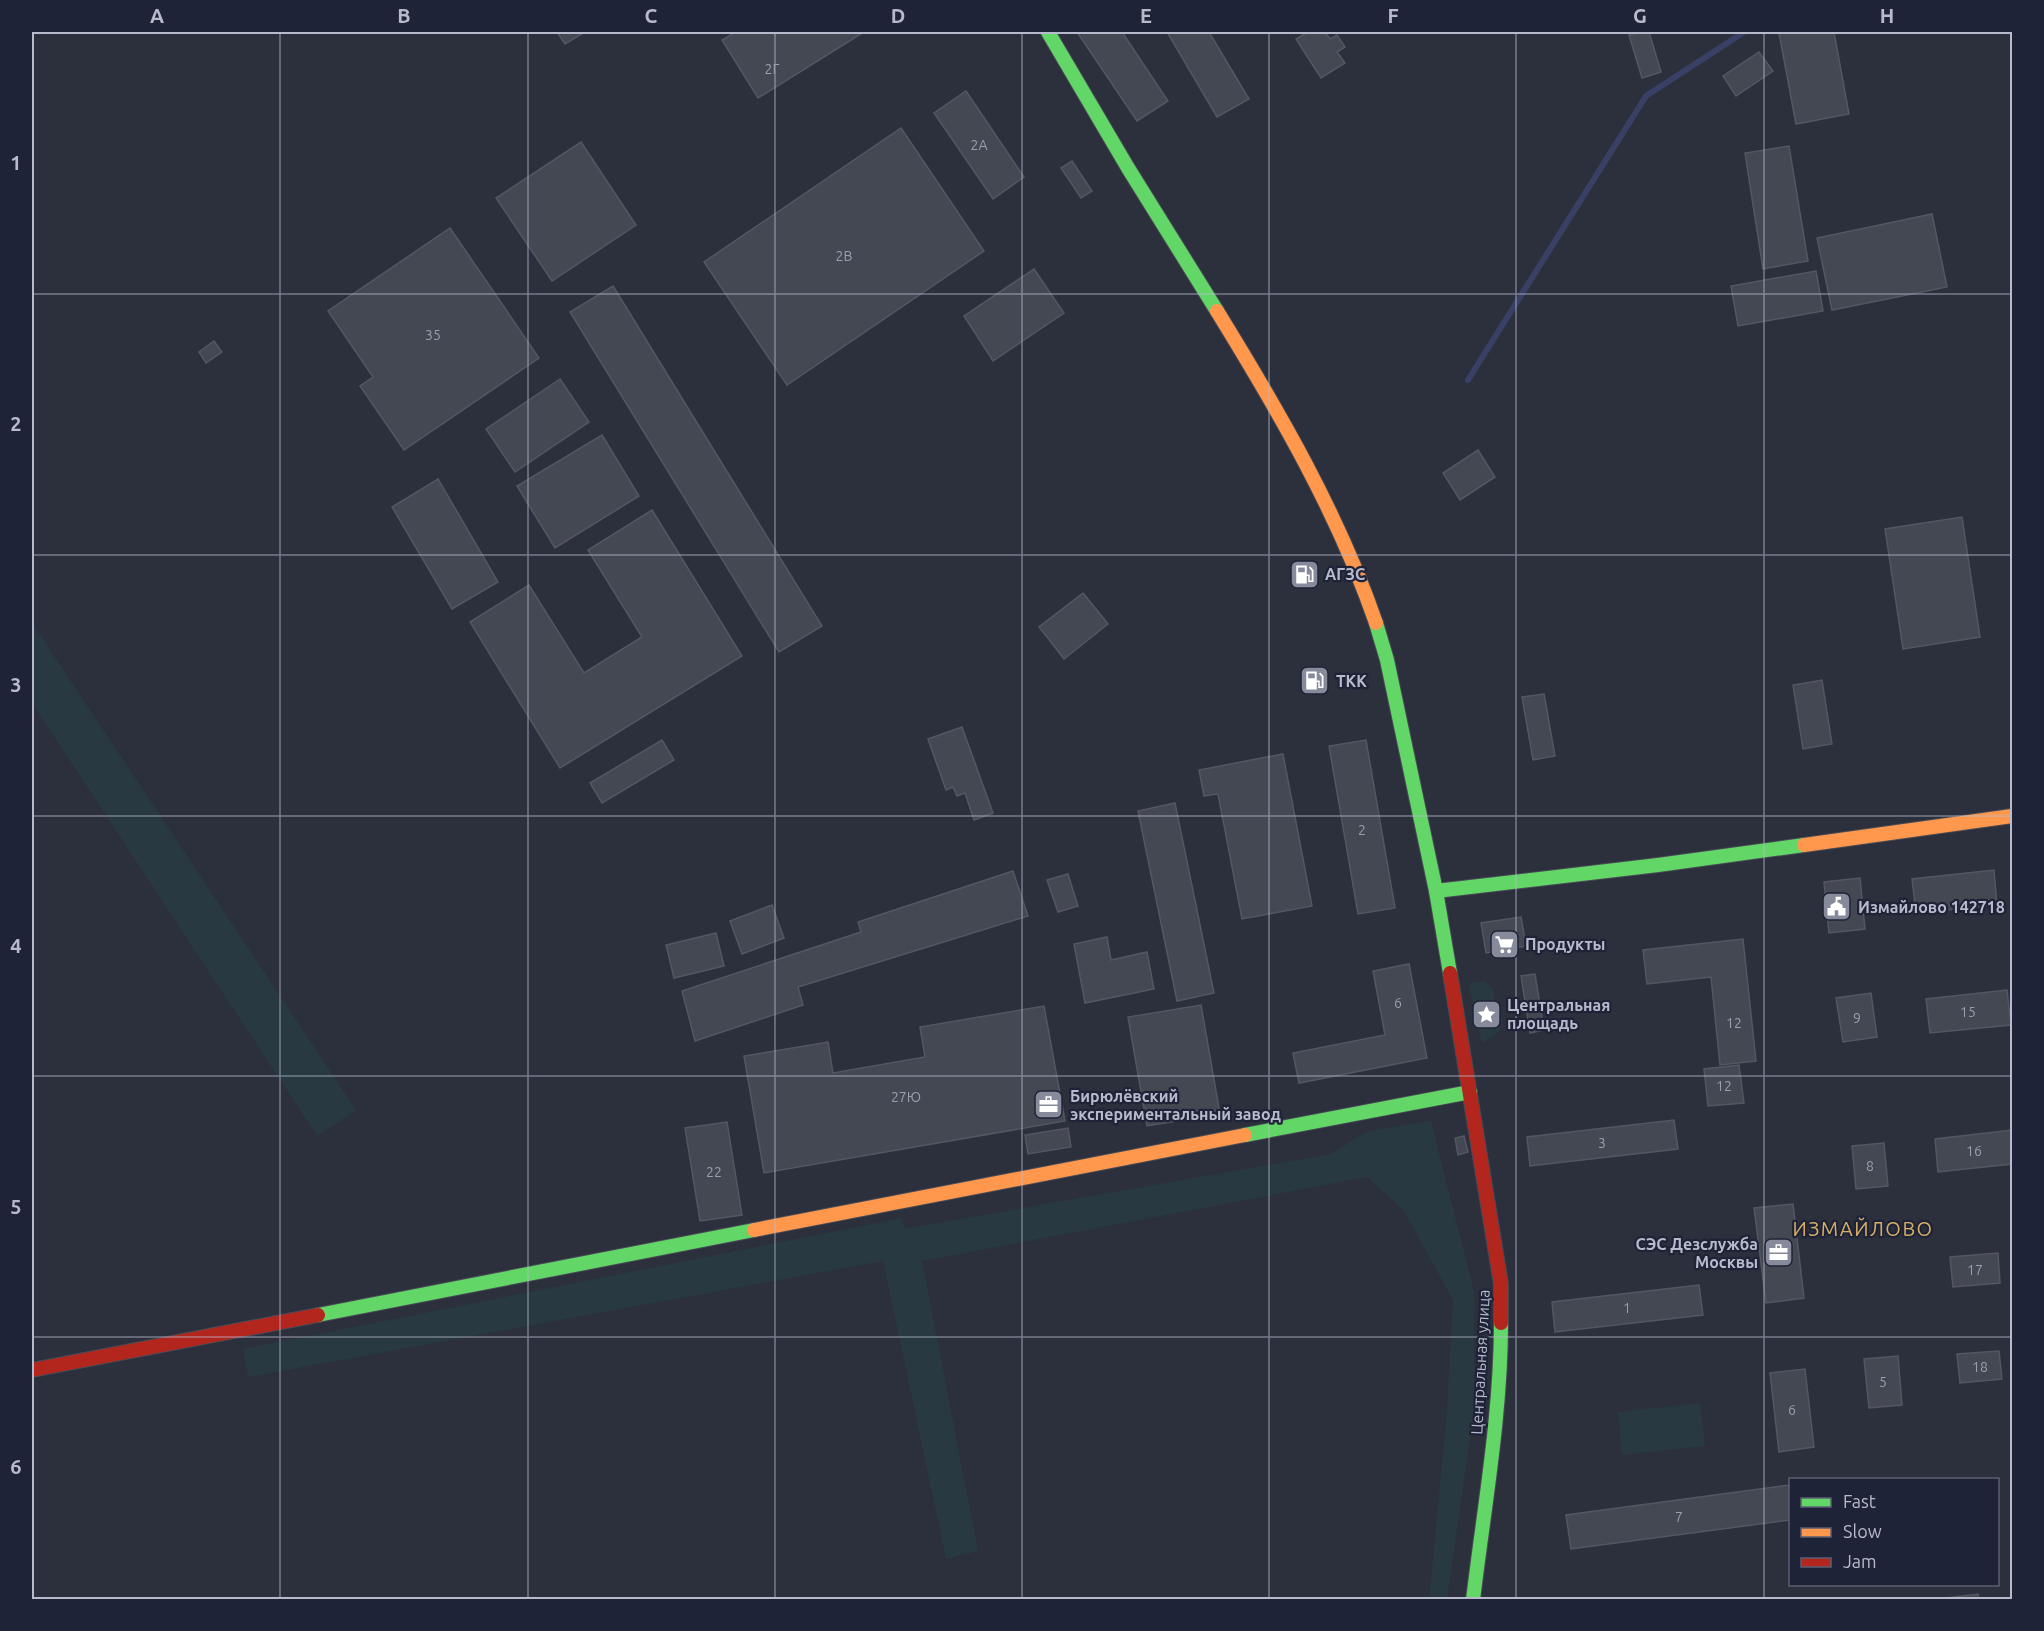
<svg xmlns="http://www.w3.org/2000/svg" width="2044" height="1631" font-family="Ubuntu,sans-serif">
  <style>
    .green { fill: #283942 }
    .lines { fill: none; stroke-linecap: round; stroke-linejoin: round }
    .stream { stroke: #384165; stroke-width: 6 }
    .building { fill: #444852; stroke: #545763; stroke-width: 1.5 }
    .fast-casing { stroke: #484b55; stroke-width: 16 }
    .slow-casing { stroke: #484b55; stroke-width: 16 }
    .jam-casing { stroke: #484b55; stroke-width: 16 }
    .fast { stroke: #63d668; stroke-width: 14 }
    .slow { stroke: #ff974d; stroke-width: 14 }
    .jam { stroke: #b3261e; stroke-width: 14 }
    .grid { fill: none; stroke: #b7bacc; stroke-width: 1.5; stroke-opacity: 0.55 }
    .labels { text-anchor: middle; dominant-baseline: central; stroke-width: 4.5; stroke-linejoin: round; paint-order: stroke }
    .number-label { font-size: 14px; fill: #9a9eae }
    .poi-label { font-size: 16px; font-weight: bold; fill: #b7bacc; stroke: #1f2337; text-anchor: start }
    .street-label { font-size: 16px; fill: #b7bacc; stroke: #1f2337 }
    .quarter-label { font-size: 20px; letter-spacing: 1.5px; fill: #d8af65; stroke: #1f2337 }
    .neatline { fill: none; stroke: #b7bacc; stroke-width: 2 }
    .grid-label { font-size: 20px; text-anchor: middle; font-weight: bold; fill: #b7bacc }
  </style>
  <rect width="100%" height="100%" fill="#2b303c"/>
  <g class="green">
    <path d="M32,623l324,487 -39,26 -285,-433z"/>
    <path d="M1485,981l8,9 7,41 -15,11 -4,-2 -12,-54 3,-3z"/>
    <path d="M1431,1121l43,171v118l-27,189h-18l17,-177 7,-122 -49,-89 -37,-34 -445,84 56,290 -32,8 -63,-298 -635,116 -5,-28 659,-131 2,11 427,-75 37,-23z"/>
    <path d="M1700,1403l5,43 -83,9 -4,-43z"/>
  </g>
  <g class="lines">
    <path class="stream" d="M1468,380l178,-284 98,-64"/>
  </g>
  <g class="building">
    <path d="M557,32h28l-20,12z"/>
    <path d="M736,32h128l-106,66 -36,-58z"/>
    <path d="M1077,32h45l46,69 -31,20z"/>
    <path d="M1167,32h42l40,67 -32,18z"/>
    <path d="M1308,32h17l5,7 7,-4 8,12 -8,5 8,11 -24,15 -25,-39z"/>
    <path d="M1640,32h9l12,40 -19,6 -13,-43z"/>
    <path d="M1785,32h49l15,82 -53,10 -17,-91z"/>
    <path d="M1759,52l14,19 -37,25 -13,-20z"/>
    <path d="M966,91l58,86 -31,22 -59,-86z"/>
    <path d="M901,128l83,123 -197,134 -83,-123z"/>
    <path d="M581,142l55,83 -84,56 -56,-83z"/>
    <path d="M1789,146l19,115 -45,8 -18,-116z"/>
    <path d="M1072,161l20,30 -11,7 -20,-30z"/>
    <path d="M1932,214l15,73 -115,23 -15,-72z"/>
    <path d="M450,228l89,130 -135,92 -44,-64 13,-9 -45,-66z"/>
    <path d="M1034,269l30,44 -71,48 -29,-45z"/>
    <path d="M1816,271l7,40 -85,15 -7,-40z"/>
    <path d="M613,286l209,340 -43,26 -209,-340z"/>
    <path d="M214,341l8,11 -16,11 -7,-11z"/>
    <path d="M560,379l29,43 -74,50 -29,-43z"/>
    <path d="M602,435l37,61 -84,52 -38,-62z"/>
    <path d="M1478,450l17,27 -35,23 -17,-27z"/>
    <path d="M438,479l60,103 -46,27 -60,-102z"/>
    <path d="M652,510l90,146 -182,112 -90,-146 59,-37 55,88 58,-36 -54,-87z"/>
    <path d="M1962,517l18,120 -77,12 -18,-120z"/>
    <path d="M1083,593l25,31 -44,35 -25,-32z"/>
    <path d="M1822,680l10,64 -29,5 -10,-64z"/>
    <path d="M1544,694l11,62 -22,4 -11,-63z"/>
    <path d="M962,727l31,86 -19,7 -9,-27 -8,3 -4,-9 -7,3 -18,-51z"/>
    <path d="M662,740l12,20 -72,43 -12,-20z"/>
    <path d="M1366,740l29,168 -37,6 -29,-168z"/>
    <path d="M1283,754l29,152 -70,13 -24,-125 -14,2 -5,-26z"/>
    <path d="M1175,803l39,190 -37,8 -39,-190z"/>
    <path d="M1994,870l3,35 -81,8 -4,-34z"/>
    <path d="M1013,871l15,45 -230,71 5,18 -108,36 -13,-50 179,-59 -3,-10z"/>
    <path d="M1068,874l10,32 -20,6 -11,-32z"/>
    <path d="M1860,878l5,51 -36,4 -5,-51z"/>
    <path d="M772,905l12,33 -42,16 -12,-33z"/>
    <path d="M1521,917l5,29 -40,7 -5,-30z"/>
    <path d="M716,933l8,33 -50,12 -8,-33z"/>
    <path d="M1107,937l4,23 36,-8 7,37 -69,14 -11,-59z"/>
    <path d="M1743,939l13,122 -36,4 -9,-88 -64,7 -4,-34z"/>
    <path d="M1409,964l18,94 -128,25 -6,-30 92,-18 -12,-64z"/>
    <path d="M1535,974l9,56 -14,3 -9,-57z"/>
    <path d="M2007,990l4,35 -81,8 -4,-34z"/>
    <path d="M1871,993l6,44 -34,5 -7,-44z"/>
    <path d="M1201,1005l19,109 -73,12 -19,-109z"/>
    <path d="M1044,1006l21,115 -301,52 -20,-117 84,-14 5,31 92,-16 -5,-30z"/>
    <path d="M1739,1065l5,38 -36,3 -4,-37z"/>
    <path d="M1674,1120l4,29 -148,17 -3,-29z"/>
    <path d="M727,1122l15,93 -42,6 -15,-93z"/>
    <path d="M1068,1128l3,19 -43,7 -3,-19z"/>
    <path d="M2012,1130v34l-74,8 -3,-33z"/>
    <path d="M1464,1136l4,16 -10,3 -3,-17z"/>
    <path d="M1884,1143l4,43 -32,3 -4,-43z"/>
    <path d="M1793,1204l11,94 -38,5 -12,-95z"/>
    <path d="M1998,1253l2,30 -47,4 -3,-30z"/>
    <path d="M1699,1285l4,30 -148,17 -3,-30z"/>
    <path d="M1999,1351l3,28 -42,4 -3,-29z"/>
    <path d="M1898,1356l4,49 -33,3 -5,-49z"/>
    <path d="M1805,1369l9,78 -35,5 -9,-79z"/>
    <path d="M1790,1485v35l-219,29 -5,-34z"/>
    <path d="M1978,1594l1,6h-48z"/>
  </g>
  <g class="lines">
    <defs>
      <g id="fast">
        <path d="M1048,32l80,136 89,143"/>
        <path d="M1376,623l11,37 49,231 14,82"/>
        <path d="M1436,891l222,-26 146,-20"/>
        <path d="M1245,1135l225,-43"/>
        <path d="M318,1315l436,-85"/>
        <path d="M1473,1600c11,-92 28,-185 28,-277"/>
      </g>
      <g id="slow">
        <path d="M1217,311c61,99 121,202 159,312"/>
        <path d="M1804,845l208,-29"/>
        <path d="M754,1230l491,-95"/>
      </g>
      <g id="jam">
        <path d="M1450,973l51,311v39"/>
        <path d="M32,1370l286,-55"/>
      </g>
    </defs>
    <use href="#fast" class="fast-casing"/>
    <use href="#slow" class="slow-casing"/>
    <use href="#jam" class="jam-casing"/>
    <use href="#fast" class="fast"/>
    <use href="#slow" class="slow"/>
    <use href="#jam" class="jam"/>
  </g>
  <path class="grid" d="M280,32v1568M528,32v1568M775,32v1568M1022,32v1568M1269,32v1568M1516,32v1568M1764,32v1568M32,294h1980M32,555h1980M32,816h1980M32,1076h1980M32,1337h1980"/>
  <defs>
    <symbol id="fuel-square" viewBox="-11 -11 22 22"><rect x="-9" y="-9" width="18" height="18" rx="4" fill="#868a9a" stroke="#1f2337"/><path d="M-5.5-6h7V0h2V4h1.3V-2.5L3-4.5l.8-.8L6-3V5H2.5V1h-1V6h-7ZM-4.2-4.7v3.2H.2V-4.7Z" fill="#fff"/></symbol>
    <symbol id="civic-square" viewBox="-11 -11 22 22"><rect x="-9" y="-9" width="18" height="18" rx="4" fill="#868a9a" stroke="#1f2337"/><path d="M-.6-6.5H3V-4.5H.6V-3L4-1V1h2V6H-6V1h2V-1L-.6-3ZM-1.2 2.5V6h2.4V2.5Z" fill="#fff"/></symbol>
    <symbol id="supermarket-square" viewBox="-11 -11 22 22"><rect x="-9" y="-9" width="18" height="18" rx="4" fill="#868a9a" stroke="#1f2337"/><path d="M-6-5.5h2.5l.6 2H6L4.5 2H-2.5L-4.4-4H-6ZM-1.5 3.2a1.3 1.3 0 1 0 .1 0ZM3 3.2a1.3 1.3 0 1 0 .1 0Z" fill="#fff"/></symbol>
    <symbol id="sight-square" viewBox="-11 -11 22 22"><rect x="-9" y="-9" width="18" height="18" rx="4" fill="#868a9a" stroke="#1f2337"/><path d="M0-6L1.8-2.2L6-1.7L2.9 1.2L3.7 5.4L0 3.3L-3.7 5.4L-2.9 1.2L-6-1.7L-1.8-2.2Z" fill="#fff"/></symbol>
    <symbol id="office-square" viewBox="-11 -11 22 22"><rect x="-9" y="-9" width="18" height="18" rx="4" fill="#868a9a" stroke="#1f2337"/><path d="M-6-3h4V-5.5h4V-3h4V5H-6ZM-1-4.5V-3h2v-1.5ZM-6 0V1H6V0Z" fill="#fff"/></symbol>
  </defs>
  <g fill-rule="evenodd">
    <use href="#fuel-square" x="1288" y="558" width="33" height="33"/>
    <use href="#fuel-square" x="1298" y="664" width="33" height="33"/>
    <use href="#civic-square" x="1820" y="890" width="33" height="33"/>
    <use href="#supermarket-square" x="1488" y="928" width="33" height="33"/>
    <use href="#sight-square" x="1470" y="998" width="33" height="33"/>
    <use href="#office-square" x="1032" y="1088" width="33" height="33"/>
    <use href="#office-square" x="1762" y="1236" width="33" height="33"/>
  </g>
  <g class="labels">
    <g class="number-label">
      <text x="772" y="69">2Г</text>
      <text x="979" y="145">2А</text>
      <text x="844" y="256">2В</text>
      <text x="433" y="335">35</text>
      <text x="1362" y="830">2</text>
      <text x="1398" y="1003">6</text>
      <text x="1968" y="1012">15</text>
      <text x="1857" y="1018">9</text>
      <text x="1734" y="1023">12</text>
      <text x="1724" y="1086">12</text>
      <text x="906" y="1097">27Ю</text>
      <text x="1602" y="1143">3</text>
      <text x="1974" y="1151">16</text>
      <text x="1870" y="1166">8</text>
      <text x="714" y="1172">22</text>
      <text x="1975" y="1270">17</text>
      <text x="1627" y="1308">1</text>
      <text x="1980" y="1367">18</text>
      <text x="1883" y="1382">5</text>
      <text x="1792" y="1410">6</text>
      <text x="1679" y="1517">7</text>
    </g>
    <g class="poi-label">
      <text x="1325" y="574">АГЗС</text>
      <text x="1336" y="681">ТКК</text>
      <text x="1858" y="907">Измайлово 142718</text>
      <text x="1525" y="944">Продукты</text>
      <text x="1507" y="1005">Центральная<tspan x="1507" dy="18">площадь</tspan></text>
      <text x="1070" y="1096">Бирюлёвский<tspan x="1070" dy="18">экспериментальный завод</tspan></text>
      <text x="1758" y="1244" text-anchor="end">СЭС Дезслужба<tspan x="1758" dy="18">Москвы</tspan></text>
    </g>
    <g class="street-label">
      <text transform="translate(1480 1362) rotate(-87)">Центральная улица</text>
    </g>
    <g class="quarter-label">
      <text x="1863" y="1228">ИЗМАЙЛОВО</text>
    </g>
  </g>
  <rect width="2044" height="1631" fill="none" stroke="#1f2337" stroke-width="66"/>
  <rect x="1789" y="1478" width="210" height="108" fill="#1f2337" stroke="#5c5f73" stroke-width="1.5"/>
  <rect x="1801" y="1498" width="30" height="9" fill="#63d668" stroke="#5c5f73" stroke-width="1.5"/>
  <text x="1843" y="1508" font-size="18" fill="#b7bacc">Fast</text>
  <rect x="1801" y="1528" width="30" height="9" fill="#ff974d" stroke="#5c5f73" stroke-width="1.5"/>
  <text x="1843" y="1538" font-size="18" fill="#b7bacc">Slow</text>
  <rect x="1801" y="1558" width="30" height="9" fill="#b3261e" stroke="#5c5f73" stroke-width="1.5"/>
  <text x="1843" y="1568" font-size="18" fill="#b7bacc">Jam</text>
  <rect x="33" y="33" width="1978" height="1565" class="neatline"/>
  <g class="grid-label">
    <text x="157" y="23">A</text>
    <text x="404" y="23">B</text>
    <text x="651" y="23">C</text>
    <text x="898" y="23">D</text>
    <text x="1146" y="23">E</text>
    <text x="1393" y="23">F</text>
    <text x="1640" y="23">G</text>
    <text x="1887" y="23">H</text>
    <text x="16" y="170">1</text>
    <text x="16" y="431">2</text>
    <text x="16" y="692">3</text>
    <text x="16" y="953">4</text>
    <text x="16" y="1214">5</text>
    <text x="16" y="1474">6</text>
  </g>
</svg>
